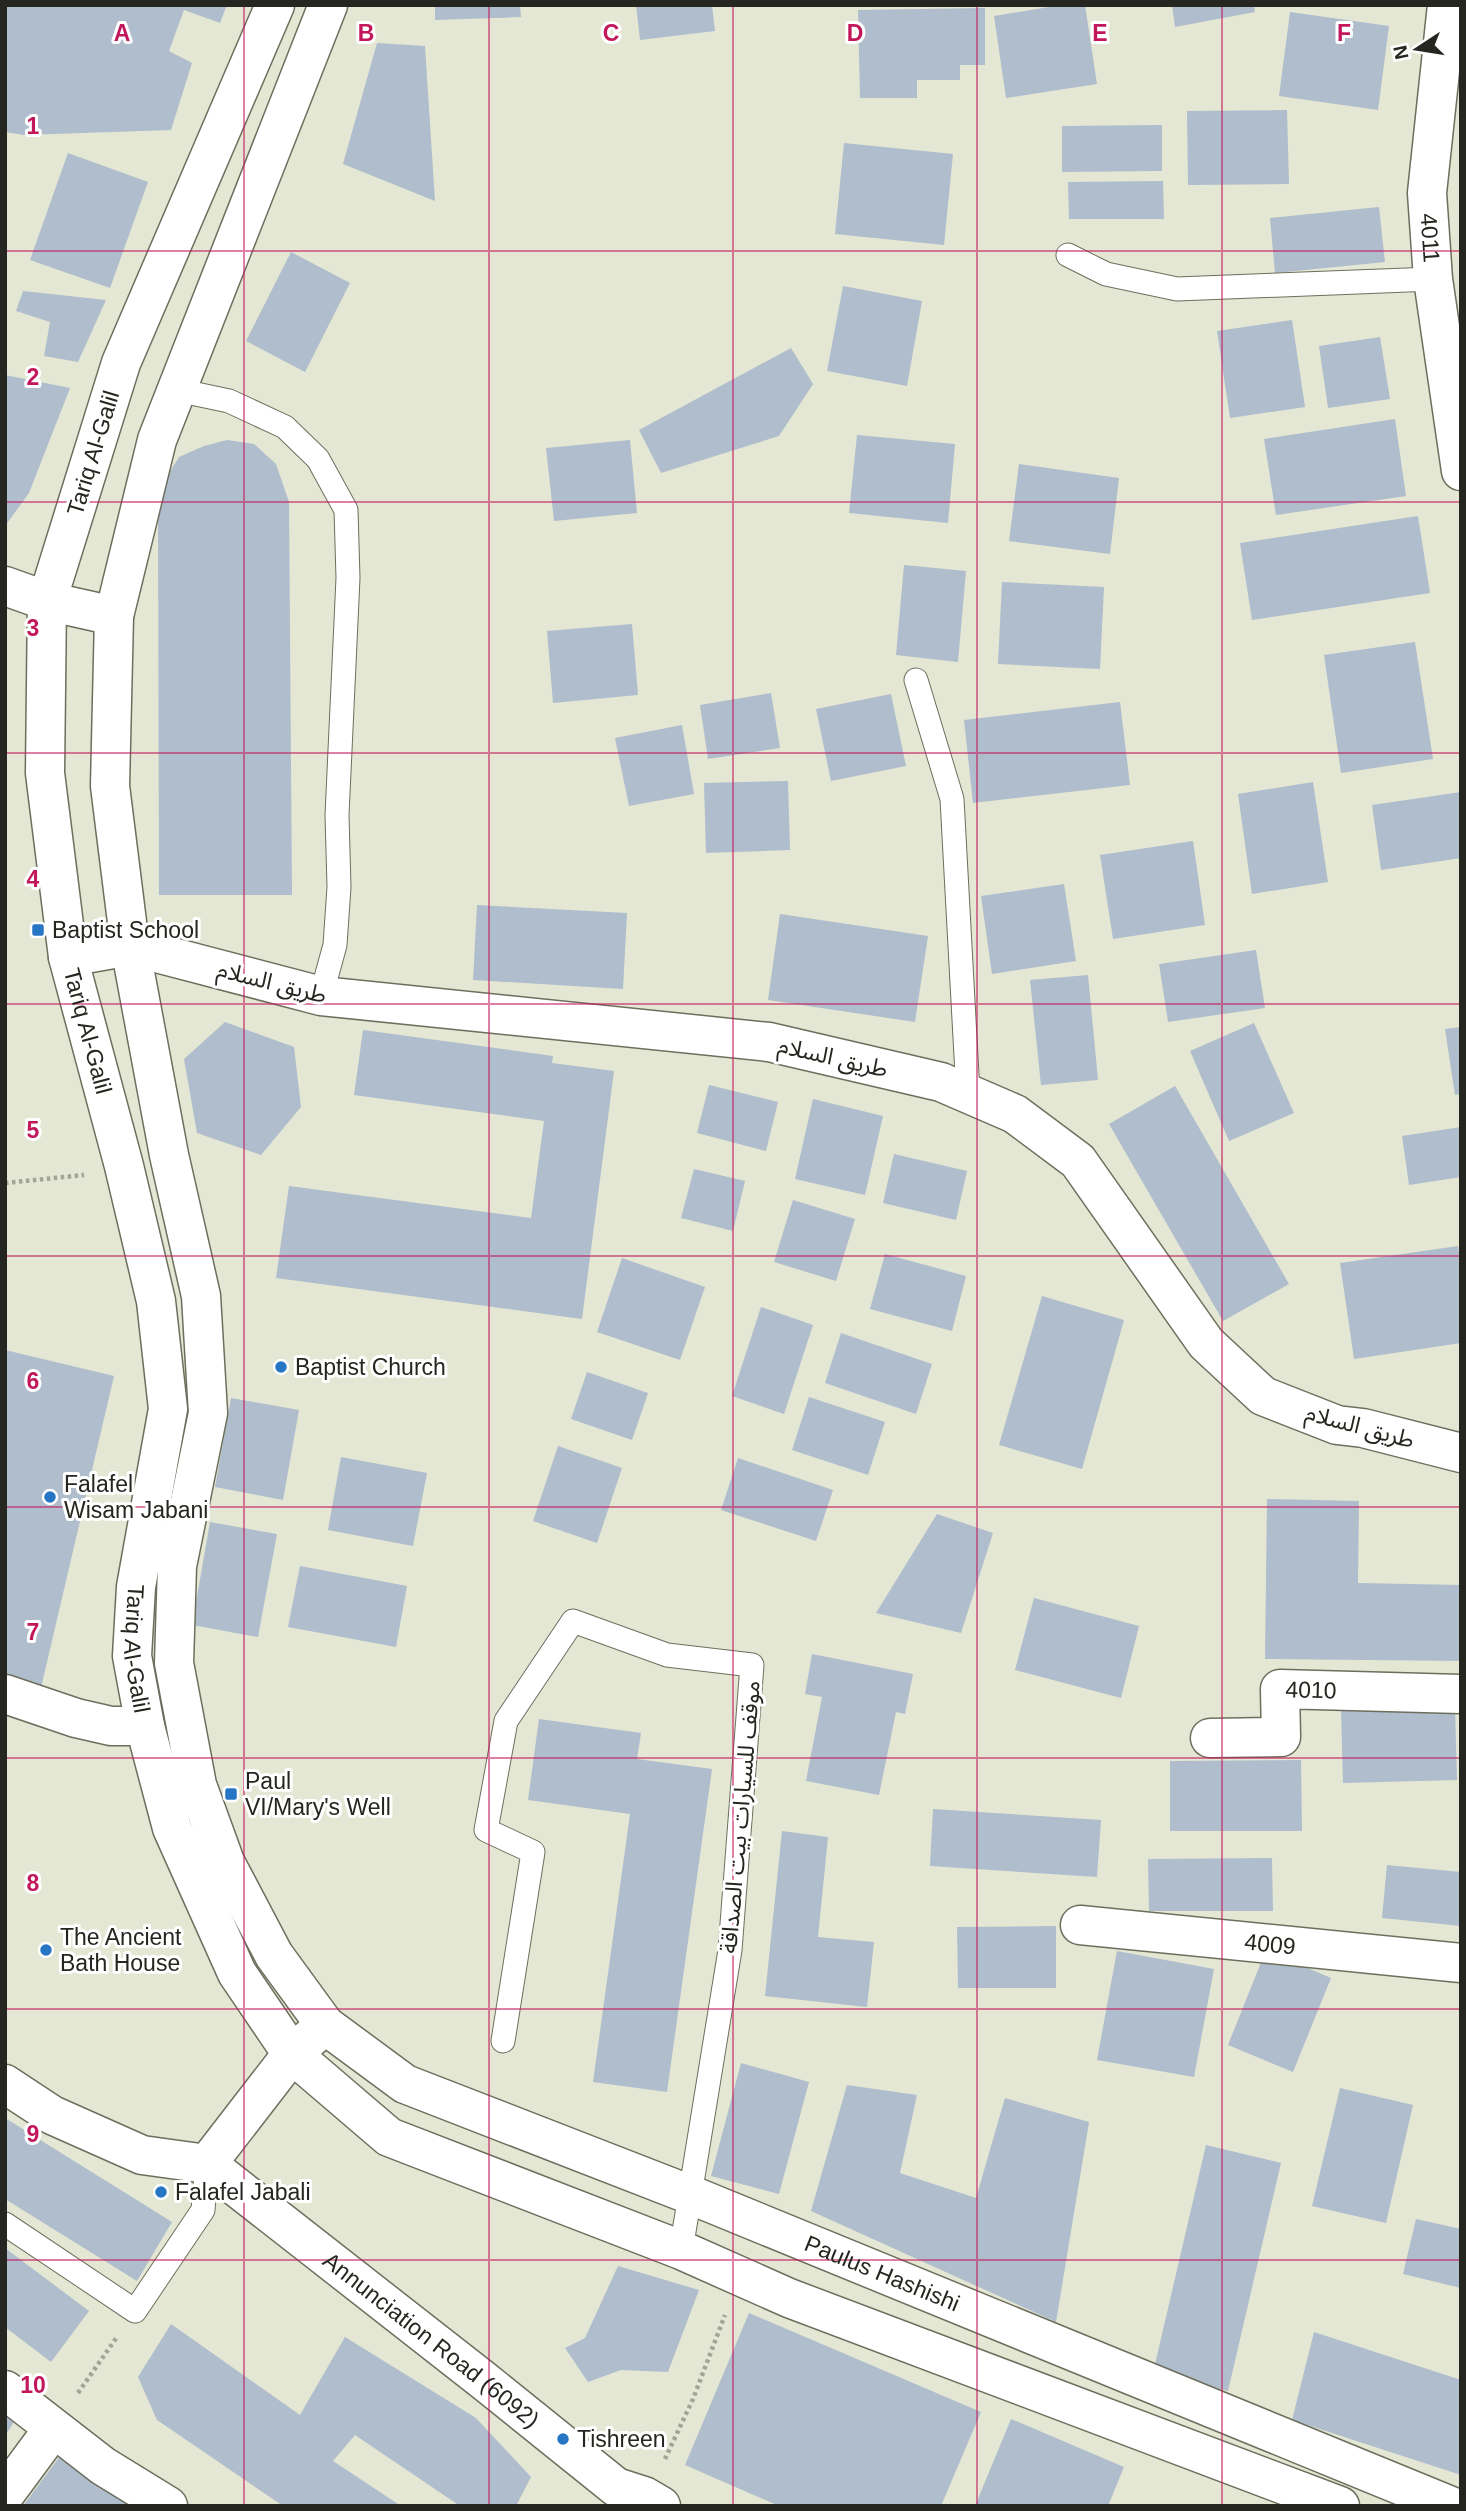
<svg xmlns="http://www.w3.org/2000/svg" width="1466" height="2511" font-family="Arial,'Noto Sans Arabic',sans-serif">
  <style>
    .building { fill: #afbdcd }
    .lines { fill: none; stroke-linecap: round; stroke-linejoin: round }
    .service-casing { stroke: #6c6f5d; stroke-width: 25 }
    .minor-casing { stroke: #6c6f5d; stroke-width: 41 }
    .tertiary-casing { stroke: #6c6f5d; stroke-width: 41 }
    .path { stroke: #a2a495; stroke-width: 4.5; stroke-dasharray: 3.5 3.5; stroke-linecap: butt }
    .service { stroke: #fff; stroke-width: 23 }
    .minor { stroke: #fff; stroke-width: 38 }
    .tertiary { stroke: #fff; stroke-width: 38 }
    .grid { fill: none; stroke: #c2185b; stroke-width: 2; stroke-opacity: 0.55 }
    .poi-dot { fill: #2776c6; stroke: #fff; stroke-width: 2.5 }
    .labels { text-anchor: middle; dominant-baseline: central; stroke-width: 6; stroke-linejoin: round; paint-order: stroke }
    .street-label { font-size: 23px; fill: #25261f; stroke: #fff }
    .poi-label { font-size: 23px; fill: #25261f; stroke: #fff; text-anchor: start }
    .grid-label { font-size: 23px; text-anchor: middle; font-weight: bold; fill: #c2185b; stroke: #fff; stroke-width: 6; stroke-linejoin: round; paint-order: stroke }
  </style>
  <rect width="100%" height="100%" fill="#e4e7d3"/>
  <g class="building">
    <path d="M5,5h222l-7,18 -36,-13 -15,41 23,12 -21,67 -147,5 -19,-3z"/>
    <path d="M435,5h85l1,12 -86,3z"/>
    <path d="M636,5h76l3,26 -75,9z"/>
    <path d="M1061,5h24l12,79 -91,14 -12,-82z"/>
    <path d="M1172,5h82l1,7 -80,15z"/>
    <path d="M985,8v57h-25v15h-43v18h-57l-2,-88z"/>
    <path d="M1290,12l99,14 -11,84 -99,-14z"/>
    <path d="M377,43l48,3 10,155 -92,-37z"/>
    <path d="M1287,110l2,74 -101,1 -1,-74z"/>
    <path d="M1162,125v46l-100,1v-46z"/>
    <path d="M844,143l109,11 -9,91 -109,-11z"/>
    <path d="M68,153l80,29 -38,106 -80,-28z"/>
    <path d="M1163,181l1,38h-95l-1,-37z"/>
    <path d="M1379,207l6,55 -110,11 -5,-55z"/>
    <path d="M291,252l59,31 -45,89 -59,-31z"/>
    <path d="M843,286l79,15 -15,85 -80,-15z"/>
    <path d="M23,291l83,9 -28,62 -34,-6 6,-34 -34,-11z"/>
    <path d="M1292,320l13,87 -75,11 -13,-87z"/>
    <path d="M1380,337l10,62 -62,9 -9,-62z"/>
    <path d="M791,348l22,36 -34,52 -118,37 -22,-43z"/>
    <path d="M5,375l65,13 -41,105 -24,33z"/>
    <path d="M1395,419l11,77 -130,19 -12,-76z"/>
    <path d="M857,435l98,9 -7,79 -99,-10z"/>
    <path d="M227,440l27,4 22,20 13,38 3,393h-133l-1,-379 8,-38 13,-21 25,-11z"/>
    <path d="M630,440l7,73 -83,8 -8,-73z"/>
    <path d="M1019,464l100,14 -9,76 -101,-13z"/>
    <path d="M1418,516l12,77 -178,27 -12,-77z"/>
    <path d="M904,565l62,6 -8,91 -62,-7z"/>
    <path d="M1002,582l102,5 -4,82 -102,-5z"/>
    <path d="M632,624l6,71 -85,8 -6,-72z"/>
    <path d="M1415,642l18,117 -92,14 -17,-118z"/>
    <path d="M771,693l9,55 -72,11 -8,-54z"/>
    <path d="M891,694l15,72 -75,15 -15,-72z"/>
    <path d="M1120,702l10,83 -157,18 -9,-83z"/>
    <path d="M682,725l12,69 -65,12 -14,-68z"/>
    <path d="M788,781l2,69 -84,3 -2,-70z"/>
    <path d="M1313,782l15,100 -76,12 -14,-100z"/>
    <path d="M1461,792v66l-80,12 -9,-65z"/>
    <path d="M1193,841l12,84 -92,14 -13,-84z"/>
    <path d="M1064,884l12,77 -84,13 -11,-78z"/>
    <path d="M477,905l150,8 -4,76 -150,-9z"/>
    <path d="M780,914l148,22 -13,86 -147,-22z"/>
    <path d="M1256,950l9,58 -97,14 -9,-58z"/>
    <path d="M1088,975l10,105 -57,5 -11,-105z"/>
    <path d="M225,1022l69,25 7,60 -40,48 -64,-22 -13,-74z"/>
    <path d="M1254,1023l40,90 -65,28 -39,-90z"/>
    <path d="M1461,1027v67l-6,1 -10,-66z"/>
    <path d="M363,1030l190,26 -1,7 62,8 -32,248 -306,-41 13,-92 242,32 13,-97 -190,-26z"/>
    <path d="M709,1085l69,17 -12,49 -69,-18z"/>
    <path d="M1175,1086l114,198 -66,37 -114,-197z"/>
    <path d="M813,1099l70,17 -18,79 -70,-16z"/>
    <path d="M1461,1127v50l-52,8 -7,-49z"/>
    <path d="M894,1154l73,17 -11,49 -73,-17z"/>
    <path d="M694,1169l51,12 -12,50 -52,-13z"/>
    <path d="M793,1200l62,19 -19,62 -62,-19z"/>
    <path d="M1458,1246l3,21v76l-107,16 -14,-96z"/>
    <path d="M885,1254l81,22 -14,55 -82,-22z"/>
    <path d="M622,1258l83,29 -25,73 -83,-28z"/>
    <path d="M1042,1296l82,24 -42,149 -83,-24z"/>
    <path d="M761,1307l52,18 -29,89 -52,-18z"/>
    <path d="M841,1333l91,31 -16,50 -91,-31z"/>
    <path d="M5,1350l109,26 -74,316 -35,-9z"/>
    <path d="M587,1372l61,21 -16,47 -61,-21z"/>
    <path d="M809,1397l76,25 -17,53 -76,-25z"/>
    <path d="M231,1398l68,12 -16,90 -68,-13z"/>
    <path d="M558,1446l64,22 -25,75 -64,-22z"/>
    <path d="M341,1457l86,16 -14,73 -85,-16z"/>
    <path d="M738,1458l95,32 -17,51 -95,-31z"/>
    <path d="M1267,1499l92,2 -1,82 103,2v76l-196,-2z"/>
    <path d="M937,1514l56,19 -32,100 -85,-20z"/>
    <path d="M210,1522l67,12 -19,103 -66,-12z"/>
    <path d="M300,1566l107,20 -11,61 -108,-20z"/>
    <path d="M1034,1598l105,28 -18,72 -106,-28z"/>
    <path d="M812,1654l101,20 -8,40 -9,-2 -17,83 -73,-14 16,-84 -17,-3z"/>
    <path d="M1455,1707l2,73 -114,3 -2,-74z"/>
    <path d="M539,1719l102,14 -4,26 75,10 -45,323 -74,-10 37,-268 -102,-14z"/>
    <path d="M1301,1760l1,71h-132v-70z"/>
    <path d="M933,1809l168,11 -4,57 -167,-11z"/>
    <path d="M782,1831l46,6 -10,100 56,5 -7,65 -102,-11z"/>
    <path d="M1272,1858l1,53h-124l-1,-52z"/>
    <path d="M1387,1865l74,7v54l-79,-8z"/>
    <path d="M1056,1926v62h-98l-1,-61z"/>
    <path d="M1266,1950l65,28 -38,94 -65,-27z"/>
    <path d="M1117,1951l97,18 -20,108 -97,-17z"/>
    <path d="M741,2063l68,19 -30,112 -68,-18z"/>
    <path d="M847,2085l70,10 -17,78 76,25 29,-100 84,24 -33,200 -245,-111z"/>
    <path d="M1340,2088l73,17 -27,118 -74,-17z"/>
    <path d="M5,2118l167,104 -35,59 -132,-82z"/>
    <path d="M1206,2145l75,18 -53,228 -75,-18z"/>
    <path d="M1416,2219l45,10v59l-58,-14z"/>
    <path d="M5,2248l84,63 -38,51 -46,-35z"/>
    <path d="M618,2266l81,24 -31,82 -47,-2 -33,12 -23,-34 20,-10z"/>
    <path d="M749,2313l232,99 -40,94h-162l-94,-41z"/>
    <path d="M171,2324l129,91 45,-78 131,81 55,59 -15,29h-56l-105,-71 -22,26 68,45h-118l-126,-86 -19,-43z"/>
    <path d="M1314,2332l147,48v95l-169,-55z"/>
    <path d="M5,2416l9,6 -9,14z"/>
    <path d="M1011,2419l113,48 -16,39h-133z"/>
    <path d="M60,2456l69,50h-106z"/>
  </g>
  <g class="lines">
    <defs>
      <g id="service">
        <path d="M1068,255l38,19 71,15 256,-10"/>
        <path d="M177,390l52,11 56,26 33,32 28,51 2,68 -11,237 2,72 -4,58 -14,51"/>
        <path d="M916,680l36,119 16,294"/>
        <path d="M503,2041l30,-189 -47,-22 20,-109 67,-100 94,34 85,10 -22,285 -49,300"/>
        <path d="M5,2224l130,87 68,-101 4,-46"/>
      </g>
      <g id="minor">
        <path id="s1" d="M1447,5l-20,188 6,86 28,192"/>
        <path d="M5,586l42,15 67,15"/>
        <path d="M68,957l62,-11 191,50 448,46 172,40 74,32 63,47 128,182 57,53 74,29 26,3 98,25"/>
        <path d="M5,1694l71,24 35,8h34"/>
        <path id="s2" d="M1210,1738l71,-1 -1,-48 181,5"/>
        <path id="s3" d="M1080,1925l381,38"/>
        <path d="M5,2084l47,31 90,40 65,9 85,-110 33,-29"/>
        <path id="s4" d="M207,2164l276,216 133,107 28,9 17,10"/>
        <path d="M5,2390l98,76 65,40"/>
        <path d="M5,2494l48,-65"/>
      </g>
      <g id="tertiary">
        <path id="s5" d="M275,5l-154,358 -74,238 -2,172 23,184 56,209 32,135 12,108 -32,178 -4,69 13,70 27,102 65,145 55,81 97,83 292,113 108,48 551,208"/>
        <path id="s6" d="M328,5l-171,435 -43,176 -4,170 20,160 39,209 32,141 7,117 -31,153 -3,97 23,122 28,77 49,93 51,70 80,59 286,111 760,311"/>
      </g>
    </defs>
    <use href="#service" class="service-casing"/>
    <use href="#minor" class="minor-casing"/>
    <use href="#tertiary" class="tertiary-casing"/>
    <g class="path">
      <path d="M5,1183l79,-8"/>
      <path d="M78,2393l39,-56"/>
      <path d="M665,2459l28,-60 32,-84"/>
    </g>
    <use href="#service" class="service"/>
    <use href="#minor" class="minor"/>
    <use href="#tertiary" class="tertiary"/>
  </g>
  <path class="grid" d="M244,5v2501M489,5v2501M733,5v2501M977,5v2501M1222,5v2501M5,251h1456M5,502h1456M5,753h1456M5,1004h1456M5,1256h1456M5,1507h1456M5,1758h1456M5,2009h1456M5,2260h1456"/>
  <g class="poi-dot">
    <rect x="31" y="923" width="14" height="14" rx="3.5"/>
    <circle cx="281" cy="1367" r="7"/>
    <circle cx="50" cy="1497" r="7"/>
    <rect x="224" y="1787" width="14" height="14" rx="3.5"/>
    <circle cx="46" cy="1950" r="7"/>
    <circle cx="161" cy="2192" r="7"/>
    <circle cx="563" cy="2439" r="7"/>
  </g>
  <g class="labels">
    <g class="street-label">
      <text stroke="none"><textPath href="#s1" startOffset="234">4011</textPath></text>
      <text transform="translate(93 453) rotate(-73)">Tariq Al-Galil</text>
      <text transform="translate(272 982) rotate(14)">طريق السلام</text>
      <text stroke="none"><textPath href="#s5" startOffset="1073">Tariq Al-Galil</textPath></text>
      <text transform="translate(833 1057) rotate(13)">طريق السلام</text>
      <text transform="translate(1360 1426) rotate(15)">طريق السلام</text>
      <text stroke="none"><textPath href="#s5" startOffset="1703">Tariq Al-Galil</textPath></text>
      <text stroke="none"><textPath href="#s2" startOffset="150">4010</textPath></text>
      <text transform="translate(740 1817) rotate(-85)">موقف للسيارات بيت الصداقة</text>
      <text stroke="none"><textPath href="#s3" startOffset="191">4009</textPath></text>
      <text stroke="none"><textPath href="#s6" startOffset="2718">Paulus Hashishi</textPath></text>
      <text stroke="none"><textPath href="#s4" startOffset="285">Annunciation Road (6092)</textPath></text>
    </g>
    <g class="poi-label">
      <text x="52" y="930">Baptist School</text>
      <text x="295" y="1367">Baptist Church</text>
      <text x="64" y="1484">Falafel<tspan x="64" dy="26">Wisam Jabani</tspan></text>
      <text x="245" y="1781">Paul<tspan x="245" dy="26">VI/Mary's Well</tspan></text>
      <text x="60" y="1937">The Ancient<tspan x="60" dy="26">Bath House</tspan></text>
      <text x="175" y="2192">Falafel Jabali</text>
      <text x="577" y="2439">Tishreen</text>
    </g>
  </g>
  <g class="grid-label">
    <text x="122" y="41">A</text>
    <text x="366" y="41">B</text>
    <text x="611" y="41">C</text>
    <text x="855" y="41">D</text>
    <text x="1100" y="41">E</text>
    <text x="1344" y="41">F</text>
    <text x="33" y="134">1</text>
    <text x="33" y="385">2</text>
    <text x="33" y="636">3</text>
    <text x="33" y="887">4</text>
    <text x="33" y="1138">5</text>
    <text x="33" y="1389">6</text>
    <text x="33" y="1640">7</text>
    <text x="33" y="1891">8</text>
    <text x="33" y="2142">9</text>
    <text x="33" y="2393">10</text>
  </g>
  <rect width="1466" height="2511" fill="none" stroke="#25261f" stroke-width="14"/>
  <g transform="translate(1417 49) rotate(258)" stroke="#ffffff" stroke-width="5" paint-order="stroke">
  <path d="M0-5L12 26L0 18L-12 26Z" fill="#25261f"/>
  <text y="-10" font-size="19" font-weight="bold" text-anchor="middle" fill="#25261f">N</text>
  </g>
</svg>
